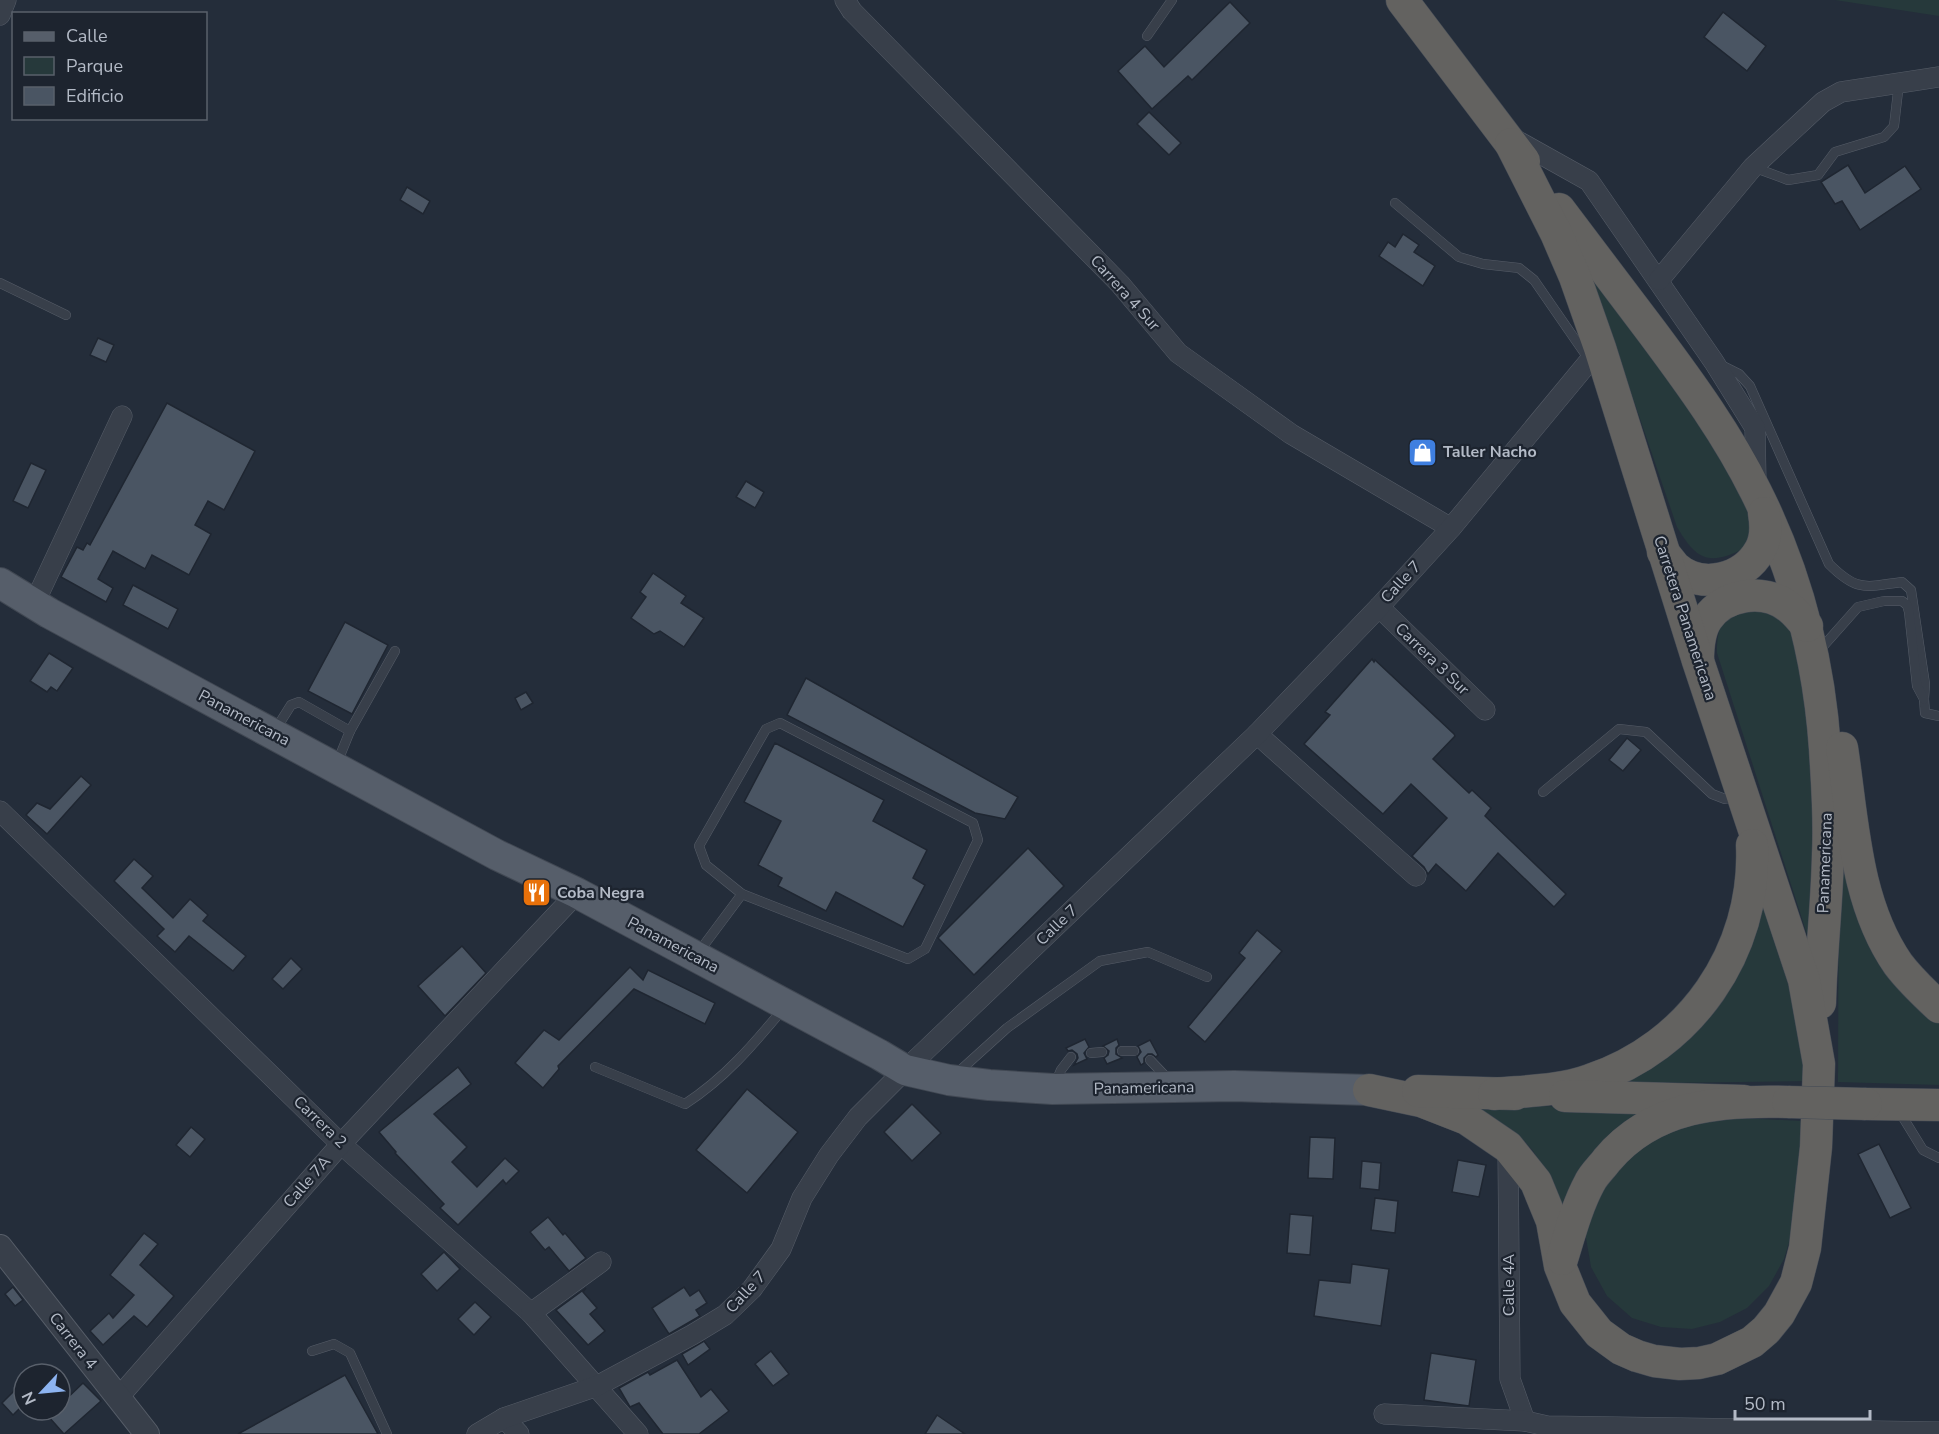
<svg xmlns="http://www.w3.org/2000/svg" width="1939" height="1434" font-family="'Nunito Sans',sans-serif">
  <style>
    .green { fill: #26393b }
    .building { fill: #4a5563; stroke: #1f2631; stroke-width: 1.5 }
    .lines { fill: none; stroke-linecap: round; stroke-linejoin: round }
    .service-casing { stroke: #565d68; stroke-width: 10 }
    .minor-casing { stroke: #565d68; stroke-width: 21 }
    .tertiary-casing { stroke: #565d68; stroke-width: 26 }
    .primary-casing { stroke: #414853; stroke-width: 32 }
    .trunk-casing { stroke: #434a55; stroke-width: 33 }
    .service { stroke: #383f4a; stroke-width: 9 }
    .minor { stroke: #383f4a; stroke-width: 20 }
    .tertiary { stroke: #383f4a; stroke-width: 24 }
    .primary { stroke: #565e6a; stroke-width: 30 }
    .trunk { stroke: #636260; stroke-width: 32 }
    .trunk-bridge-casing { stroke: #434a55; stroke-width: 33; stroke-linecap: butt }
    .trunk-bridge { stroke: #636260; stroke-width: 32 }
    .labels { text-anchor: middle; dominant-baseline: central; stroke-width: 4.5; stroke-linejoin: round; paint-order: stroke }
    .street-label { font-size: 16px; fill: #b3bac6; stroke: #1d242f }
    .poi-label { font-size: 16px; font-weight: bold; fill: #b3bac6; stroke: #1d242f; text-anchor: start }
  </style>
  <rect width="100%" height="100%" fill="#242d3a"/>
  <g class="green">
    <path d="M1835,0h104v16z"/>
    <path d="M1584,255l102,134 70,127 -11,32c-36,18 -48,13 -68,-21z"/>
    <path d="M1761,606l39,29 14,156 -2,159 -95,-297c0,-14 1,-32 15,-41 6,-5 21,-5 29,-6z"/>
    <path d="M1839,814l100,206v65l-101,-3z"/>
    <path d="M1761,868l30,105 19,108 -232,3 104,-43 28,-25 22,-32z"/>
    <path d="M1446,1103l229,7 -100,71 -11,18 -7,21c-3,-13 -4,-27 -9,-40 -3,-11 -9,-20 -15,-29 -24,-31 -52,-37 -87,-48z"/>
    <path d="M1718,1117l85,4 -9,105 -10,33 -15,27 -22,22 -27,14 -28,7 -31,-2 -29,-9 -25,-22 -16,-29 -6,-35 9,-34 18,-29 49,-35z"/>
  </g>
  <g class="building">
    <path d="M1230,2l20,21 -58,57 -4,-4 -36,33 -34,-38 27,-25 19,21z"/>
    <path d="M1723,12l43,34 -19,25 -43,-34z"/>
    <path d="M1149,112l32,31 -12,12 -32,-31z"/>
    <path d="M1848,165l17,28 40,-27 16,23 -61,41 -18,-29 -7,3 -14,-22z"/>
    <path d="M407,187l23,14 -7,13 -23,-14z"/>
    <path d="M1403,234l16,11 -5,7 21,14 -12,20 -44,-30 9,-14 7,5z"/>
    <path d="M98,338l16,7 -8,17 -16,-7z"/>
    <path d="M167,403l88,48 -31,59 -16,-9 -13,24 16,9 -22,41 -37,-20 -7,14 -32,-18 -15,28 15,9 -7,14 -45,-25 16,-30 6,3 4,-7 3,2z"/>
    <path d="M31,463l15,7 -18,38 -15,-7z"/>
    <path d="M746,481l18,11 -9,16 -19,-11z"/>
    <path d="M653,573l33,23 -5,7 23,15 -20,29 -24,-16 -6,3 -23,-16 15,-21 -6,-5z"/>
    <path d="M133,585l45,24 -10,20 -45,-24z"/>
    <path d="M345,622l43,23 -36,69 -44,-23z"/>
    <path d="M49,653l24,15 -16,23 -6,-4 -4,5 -17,-11z"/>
    <path d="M1372,659l2,3 1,-2 79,74 1,2 -22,23 36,34 3,-3 19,18 -6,8 81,78 -12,13 -56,-54 -32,38 -30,-27 -8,10 -4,-7 -12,-11 35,-38 -36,-34 -28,30 -79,-70 26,-29 -5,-3z"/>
    <path d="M806,678l212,119 -13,22 -30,-6 -188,-98z"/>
    <path d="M526,692l7,11 -12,7 -6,-12z"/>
    <path d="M1627,738l14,12 -18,21 -14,-11z"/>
    <path d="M775,743l109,57 -11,21 54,29 -14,28 12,7 -22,42 -67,-35 -10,19 -48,-25 4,-8 -24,-13 23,-44 -37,-19z"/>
    <path d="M81,776l10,9 -44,49 -21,-19 11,-12 13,6z"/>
    <path d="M1028,848l36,38 -90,89 -36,-37z"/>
    <path d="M134,859l19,17 -11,12 31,30 17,-19 18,16 -5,6 43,35 -13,15 -44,-35 -14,16 -18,-16 7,-7 -50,-48z"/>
    <path d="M1257,930l25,21 -77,91 -17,-15 57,-69 -6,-5z"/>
    <path d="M462,946l24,27 -41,43 -27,-30z"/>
    <path d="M291,958l11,11 -19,20 -11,-10z"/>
    <path d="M630,967l13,13 5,-10 67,33 -10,21 -71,-35 -76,77 1,3 -16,19 -28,-25 29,-33 15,10z"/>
    <path d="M1085,1039l4,8 -5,6 3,6 -13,6 4,-7 -1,-4 -5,-4 -4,1 -2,-3z"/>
    <path d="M1117,1039l2,6 -3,3v6l6,4 -15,6 -3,-6 4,-3 1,-4 -6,-5z"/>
    <path d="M1150,1040l8,15 -2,2 -4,-3h-4l-4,4v5l-3,2 -4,-8 4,-5 -3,-6z"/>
    <path d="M458,1067l13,17 -37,30 33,33 -15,15 25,25 28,-29 14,13 -13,13 -3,-4 -45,45 -18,-17 4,-4 -49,-51 1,-1 -17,-20z"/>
    <path d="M747,1089l51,43 -51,61 -51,-43z"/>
    <path d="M912,1104l29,29 -29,28 -28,-29z"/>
    <path d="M191,1127l14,12 -15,18 -14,-12z"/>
    <path d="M1310,1137l25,1 -2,41 -25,-1z"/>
    <path d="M1879,1144l32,64 -21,10 -32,-64z"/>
    <path d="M1458,1160l28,5 -7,32 -27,-5z"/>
    <path d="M1362,1161l19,2 -2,27 -19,-2z"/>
    <path d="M1375,1198l23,3 -3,32 -24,-3z"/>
    <path d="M1290,1214l23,2 -3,39 -23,-2z"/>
    <path d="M548,1217l15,18 2,-2 21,25 -17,13 -20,-24 -4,3 -15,-18z"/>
    <path d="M144,1233l14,11 -18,21 34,31 -27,31 -13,-11 -31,29 -13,-14 19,-18 4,5 21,-23 -24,-20z"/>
    <path d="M444,1252l16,17 -23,22 -16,-17z"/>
    <path d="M1352,1264l37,5 -8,57 -67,-10 5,-36 31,3z"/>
    <path d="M13,1287l10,13 -8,6 -10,-12z"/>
    <path d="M684,1287l6,9 9,-6 8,13 -11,7 4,6 -31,18 -17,-26z"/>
    <path d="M586,1288l-3,4 14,16 -7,6 15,17 -17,14 -32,-35z"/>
    <path d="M475,1302l16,15 -17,18 -16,-16z"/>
    <path d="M704,1341l6,8 -22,16 -6,-11z"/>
    <path d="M771,1351l18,23 -16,12 -18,-22z"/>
    <path d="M1431,1353l45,7 -7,46 -45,-6z"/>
    <path d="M677,1360l24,37 10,-8 18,22 -30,23h-36l-24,-31 -9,4 -11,-19 29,-16 2,3z"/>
    <path d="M345,1375l33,59h-140z"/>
    <path d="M83,1383l18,18 -37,33 -16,-18 6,-6h6v-5z"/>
    <path d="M15,1390l9,10v4l-11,11 -11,-12z"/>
    <path d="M937,1415l28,19h-40z"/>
  </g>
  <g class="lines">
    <defs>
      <g id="service">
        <path d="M1147,36l25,-36"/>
        <path d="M1753,167l35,13 30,-5 17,-23 49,-15 10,-11 5,-43"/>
        <path d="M1395,203l64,54 24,7 36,4 15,12 56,81"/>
        <path d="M0,283l66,32"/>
        <path d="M1719,364l20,10 11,12 79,178c28,28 36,23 73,18l9,8 14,94 -1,15 1,14 14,3"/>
        <path d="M1818,652l40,-45 26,-6h18l5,4 2,7 8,74 7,13"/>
        <path d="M780,723l193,100 5,17 -53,109 -17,10 -166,-65 -36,-29 -7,-19 67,-117z"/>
        <path d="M350,731l45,-80"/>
        <path d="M274,732l17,-27 8,-3 51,29 -13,32"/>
        <path d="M1543,792l76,-63 27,3 66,62 13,5 13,-3"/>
        <path d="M698,953l44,-59"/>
        <path d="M1122,1051h12"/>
        <path d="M1091,1053l11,-1"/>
        <path d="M1150,1060l19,20"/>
        <path d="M595,1067l90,37c40,-26 67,-58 98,-95"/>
        <path d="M955,1075l52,-47 93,-67 48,-9 59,25"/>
        <path d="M1055,1084l6,-14 10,-13"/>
        <path d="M1899,1111l24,39 16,8"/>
        <path d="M312,1351l22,-7 16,9 37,81"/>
      </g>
      <g id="minor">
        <path d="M845,0l7,11 268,273 58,69 113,81 160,94"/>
        <path d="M0,15l6,-15"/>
        <path d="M1514,139l75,42 125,181 41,66 1,55"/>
        <path d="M1659,280l94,-113 70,-65 18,-10 98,-15"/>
        <path d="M34,604l88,-188"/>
        <path d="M1379,607l106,103"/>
        <path d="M1257,734l159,142"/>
        <path d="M0,811l341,333 190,169 107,121"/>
        <path d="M1508,1148l2,231 15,42"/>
        <path d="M531,1313l70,-51"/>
        <path d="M118,1398l223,-254 236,-251"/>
        <path d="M1384,1414l141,7 22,5 392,6"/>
        <path d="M504,1418l15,16"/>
        <path d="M477,1434l27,-16 93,-32 95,-51 33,-20 27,-26 29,-40 21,-51 27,-43 29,-38 47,-47 352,-336 122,-127 72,-79 149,-180"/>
      </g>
      <path id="tertiary" d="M0,1247l147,187"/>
      <path id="primary" d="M0,583l49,30 448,242 80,38 303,162 25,15 44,10 40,5 64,4 181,-3 135,4"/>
      <g id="trunk">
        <path d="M1402,0l122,161"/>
        <path d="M1559,209c31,41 62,82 93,123 38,51 76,103 104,160 40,80 63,168 69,257 2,34 5,70 3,105 -1,50 -7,99 -8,149"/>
        <path d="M1663,552c4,5 8,10 12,15 27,24 69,12 85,-17 7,-12 6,-25 4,-37"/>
        <path d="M1698,660c0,-15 1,-29 9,-41 17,-25 56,-31 80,-13 8,5 14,14 20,20"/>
        <path d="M1842,748c11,72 13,154 56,216 12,16 27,30 41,43"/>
        <path d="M1369,1090l52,11 46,18 41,28 28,35 16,39 8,45 15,37 24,30 22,16 16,7 17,5 26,3 19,-1 18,-4 35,-17 14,-12 13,-16 17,-31 9,-35 11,-101 3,-83 -15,-84 -106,-319 -98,-313 -25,-71 -19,-44 -45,-89"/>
        <path d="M1418,1091l97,3"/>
        <path d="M1494,1094c32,-3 66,-3 96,-14 100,-33 167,-128 162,-235"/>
        <path d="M1565,1096l179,5"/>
        <path d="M1866,1104l73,1"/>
        <path d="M1562,1259c8,-26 15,-53 28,-77 4,-8 12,-15 17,-22 46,-55 114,-60 181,-58"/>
      </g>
    </defs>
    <use href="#service" class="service-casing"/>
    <use href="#minor" class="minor-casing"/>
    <use href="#tertiary" class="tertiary-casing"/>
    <use href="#primary" class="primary-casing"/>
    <use href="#trunk" class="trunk-casing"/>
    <use href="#service" class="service"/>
    <use href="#minor" class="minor"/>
    <use href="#tertiary" class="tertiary"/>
    <use href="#primary" class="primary"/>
    <use href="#trunk" class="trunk"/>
    <defs>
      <path id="trunk-bridge" d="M1788,1102l78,2"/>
    </defs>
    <use href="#trunk-bridge" class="trunk-bridge-casing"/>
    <use href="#trunk-bridge" class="trunk-bridge"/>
  </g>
  <defs>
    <symbol id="shop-square" viewBox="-11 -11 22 22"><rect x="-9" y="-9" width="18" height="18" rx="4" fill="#3f7fe0" stroke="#1d242f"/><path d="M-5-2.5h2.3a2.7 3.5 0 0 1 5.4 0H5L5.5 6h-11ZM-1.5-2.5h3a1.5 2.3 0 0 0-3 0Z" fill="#fff"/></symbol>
    <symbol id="restaurant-square" viewBox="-11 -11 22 22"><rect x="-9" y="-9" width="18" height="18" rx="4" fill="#e8710a" stroke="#1d242f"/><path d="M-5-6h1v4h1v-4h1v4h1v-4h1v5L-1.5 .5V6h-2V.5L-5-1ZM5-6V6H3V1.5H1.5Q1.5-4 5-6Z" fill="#fff"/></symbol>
  </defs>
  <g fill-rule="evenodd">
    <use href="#shop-square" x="1406" y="436" width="33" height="33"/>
    <use href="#restaurant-square" x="520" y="876" width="33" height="33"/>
  </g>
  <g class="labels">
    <g class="street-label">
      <text transform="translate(1125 293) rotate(48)">Carrera 4 Sur</text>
      <text transform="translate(1401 582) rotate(-47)">Calle 7</text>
      <text transform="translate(1685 618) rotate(72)">Carretera Panamericana</text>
      <text transform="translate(1432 659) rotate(44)">Carrera 3 Sur</text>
      <text transform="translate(244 718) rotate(28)">Panamericana</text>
      <text transform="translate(1825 863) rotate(-88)">Panamericana</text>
      <text transform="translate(1057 925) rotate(-44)">Calle 7</text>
      <text transform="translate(673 945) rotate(28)">Panamericana</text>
      <text transform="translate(1144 1088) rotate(-1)">Panamericana</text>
      <text transform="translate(320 1122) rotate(44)">Carrera 2</text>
      <text transform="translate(307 1182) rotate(-49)">Calle 7A</text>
      <text transform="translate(1509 1285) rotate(-90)">Calle 4A</text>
      <text transform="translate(746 1292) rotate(-47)">Calle 7</text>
      <text transform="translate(73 1341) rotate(52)">Carrera 4</text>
    </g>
    <g class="poi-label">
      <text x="1443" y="452">Taller Nacho</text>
      <text x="557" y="893">Coba Negra</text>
    </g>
  </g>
  <rect x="12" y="12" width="195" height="108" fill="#1d242f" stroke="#59606b" stroke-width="1.5"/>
  <rect x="24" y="32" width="30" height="9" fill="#565e6a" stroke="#59606b" stroke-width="1.5"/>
  <text x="66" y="42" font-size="18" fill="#b3bac6">Calle</text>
  <rect x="24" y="57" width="30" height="18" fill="#26393b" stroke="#59606b" stroke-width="1.5"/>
  <text x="66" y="72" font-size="18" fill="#b3bac6">Parque</text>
  <rect x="24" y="87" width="30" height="18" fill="#4a5563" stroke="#59606b" stroke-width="1.5"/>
  <text x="66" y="102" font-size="18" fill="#b3bac6">Edificio</text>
  <g transform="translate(42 1392) rotate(244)"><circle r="28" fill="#1d242f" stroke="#59606b" stroke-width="1.5"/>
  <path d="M0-4.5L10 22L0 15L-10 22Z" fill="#8db4f1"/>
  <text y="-9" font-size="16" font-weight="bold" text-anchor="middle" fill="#b3bac6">N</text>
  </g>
  <path d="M1735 1410v9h135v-9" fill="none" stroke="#b3bac6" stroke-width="3"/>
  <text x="1744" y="1410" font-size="18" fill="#b3bac6" stroke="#1d242f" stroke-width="4.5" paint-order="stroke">50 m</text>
</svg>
